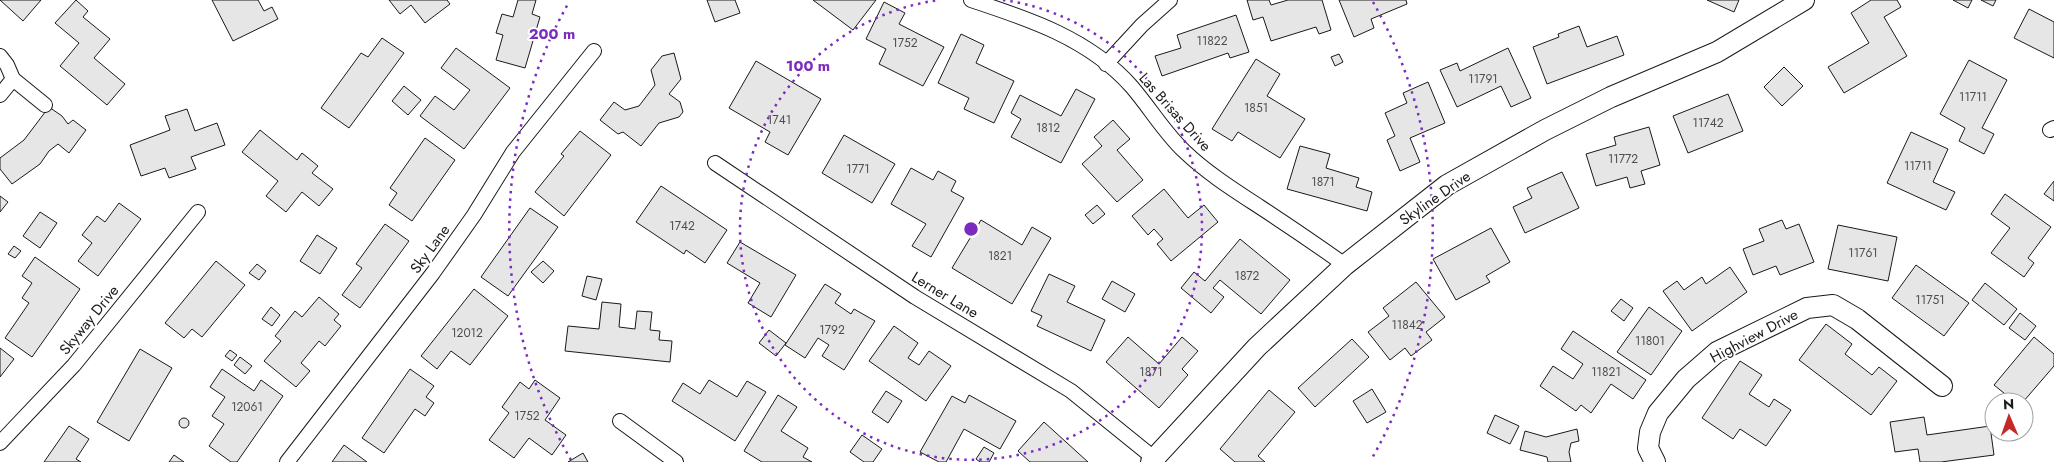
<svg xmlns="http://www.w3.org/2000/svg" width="2054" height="462" font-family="Jost,sans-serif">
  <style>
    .building { fill: #e6e6e6; stroke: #1a1a1a }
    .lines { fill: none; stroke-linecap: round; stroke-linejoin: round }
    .street-casing { stroke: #1a1a1a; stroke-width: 16 }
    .secondary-casing { stroke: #1a1a1a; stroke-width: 22 }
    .street { stroke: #fff; stroke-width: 14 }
    .secondary { stroke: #fff; stroke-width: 20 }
    .ring { fill: none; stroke: #7b2cbf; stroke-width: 2.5; stroke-dasharray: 2.5 5 }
    .labels { text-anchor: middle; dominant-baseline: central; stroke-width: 4; stroke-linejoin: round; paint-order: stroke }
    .number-label { font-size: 12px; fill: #4d4d4d }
    .street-label { font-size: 15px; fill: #1a1a1a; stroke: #fff }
    .centre { fill: #7b2cbf; stroke: #fff; stroke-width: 2.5 }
    .ring-label { font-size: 15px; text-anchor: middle; font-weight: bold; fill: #7b2cbf; stroke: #fff; stroke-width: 4; stroke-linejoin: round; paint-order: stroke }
  </style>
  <rect width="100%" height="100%" fill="#fff"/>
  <g class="building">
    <path d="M0,0h41l-18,21z"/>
    <path d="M76,0l12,11 -5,6 27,22 -16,19 31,26 -18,21 -47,-39 19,-23 -24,-20z"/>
    <path d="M212,0h46l6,11 8,-4 6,12 -45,22z"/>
    <path d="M389,0h58l3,4 -25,19 -14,-18 -11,9z"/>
    <path d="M518,0h18l-4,14 8,3 -15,51 -29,-8 7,-25 -7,-2 6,-19 11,3z"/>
    <path d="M707,0h28l5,13 -25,9z"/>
    <path d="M813,0h63l-23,30z"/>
    <path d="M1247,0h22l2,5 17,-5h34l9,30 -12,4 -3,-7 -45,14 -8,-24 -10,3z"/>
    <path d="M1339,0h67l1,4 -36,15 3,9 -20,9z"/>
    <path d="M1707,0h32l-5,12z"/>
    <path d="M1871,0h26l4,7 -17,10 23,39 -63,37 -16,-26 41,-24 -18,-30z"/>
    <path d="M1953,0h19l-4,8z"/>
    <path d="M1981,0h15l-3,6z"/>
    <path d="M884,2l21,11 -6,11 45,23 -21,39 -44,-22 7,-15 -20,-10z"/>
    <path d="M2029,9l25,13v36l-40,-20z"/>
    <path d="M1236,15l13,37 -19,6 -2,-5 -66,23 -7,-20 26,-8 -4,-13z"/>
    <path d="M1579,26l8,21 30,-11 7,19 -77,29 -14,-37 26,-10 -1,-3z"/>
    <path d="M961,34l23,11 -8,18 38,18 -20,42 -30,-14 5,-11 -31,-15z"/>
    <path d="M382,38l22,15 -55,75 -28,-20 40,-55 7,4z"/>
    <path d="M456,48l54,40 -46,61 -44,-33 15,-20 19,14 16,-20 -29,-22z"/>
    <path d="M1508,48l23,50 -20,9 -10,-21 -44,21 -17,-37 17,-7 3,8z"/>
    <path d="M674,53l7,26 -12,15 11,8 3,10 -4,5 -20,6 -18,23 -18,-14 -5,2 -18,-14 14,-18 11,8 14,-4 16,-21 -4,-15 11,-14z"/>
    <path d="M1339,54l4,8 -8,4 -4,-9z"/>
    <path d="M1256,59l24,15 -13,22 38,23 -25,39 -42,-26 -6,9 -20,-12z"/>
    <path d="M1969,60l38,20 -25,48 12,6 -10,20 -25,-13 6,-13 -25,-14z"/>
    <path d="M756,61l65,38 -33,56 -23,-13 5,-10 -41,-24z"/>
    <path d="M1784,67l19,19 -21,20 -18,-19z"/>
    <path d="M1428,82l17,41 -35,15 10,24 -20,9 -13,-31 8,-4 -10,-23 22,-10 -4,-10z"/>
    <path d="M404,86l17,14 -13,15 -16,-14z"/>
    <path d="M1076,89l19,10 -34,64 -50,-26 10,-18 -10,-6 9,-18 41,21z"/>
    <path d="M1728,94l15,37 -55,22 -15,-37z"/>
    <path d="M49,107l13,9 6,8 5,-4 13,10 -17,23 -11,-9 -9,7 -9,13 -28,20 -12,-15v-11l24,-18z"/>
    <path d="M187,109l8,22 22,-8 8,22 -34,12 5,12 -27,9 -4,-10 -24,8 -11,-31 40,-15 -5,-14z"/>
    <path d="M1113,120l17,19 -13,11 26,30 -26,22 -35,-38 20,-18 -8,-9z"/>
    <path d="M1649,127l11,38 -19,6 4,13 -15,4 -3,-11 -31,9 -10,-32 30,-9 -2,-8z"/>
    <path d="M260,130l37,30 5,-7 16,13 -6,7 21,16 -14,17 -17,-14 -16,20 -20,-16 12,-15 -36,-29z"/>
    <path d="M580,131l31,24 -47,61 -29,-24 29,-36 -3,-2z"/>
    <path d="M1911,132l37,17 -15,33 22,10 -9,18 -59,-27z"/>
    <path d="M844,135l51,29 -23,39 -50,-30z"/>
    <path d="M425,138l30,22 -43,61 -23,-16 8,-12 -7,-5z"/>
    <path d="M1300,146l30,8 -4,14 33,10 -3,9 16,5 -5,19 -80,-22z"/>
    <path d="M911,168l22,12 5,-9 18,10 -5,10 13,7 -33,59 -19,-11 14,-22 -35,-20z"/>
    <path d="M1562,172l17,36 -54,25 -12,-26 19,-9 -5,-10z"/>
    <path d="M2054,181v20l-10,-7z"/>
    <path d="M661,186l66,44 -22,33 -19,-13 -2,4 -48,-32z"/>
    <path d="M1164,189l24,29 16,-13 14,17 -47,39 -14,-17 6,-5 -9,-10 -6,6 -16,-19z"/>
    <path d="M2005,194l46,33 -23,31 6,5 -10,14 -33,-24 19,-25 -19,-14z"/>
    <path d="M0,196l8,6 -8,10z"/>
    <path d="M119,203l22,16 -43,57 -20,-15 14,-18 -10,-8 15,-19 8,6z"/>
    <path d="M1097,205l8,9 -12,10 -8,-9z"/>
    <path d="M530,208l28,19 -50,69 -27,-19z"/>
    <path d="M40,212l17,11 -17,25 -17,-12z"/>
    <path d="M981,220l41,25 10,-18 19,11 -39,66 -60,-36z"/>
    <path d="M1782,220l4,9 13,-5 15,38 -34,13 -4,-9 -23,9 -10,-26 21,-8 -5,-12z"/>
    <path d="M385,224l24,17 -49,67 -18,-13 20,-27 -6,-4z"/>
    <path d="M1838,225l59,12 -9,44 -60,-12z"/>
    <path d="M1491,228l19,34 -24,14 4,6 -34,18 -23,-41z"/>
    <path d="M317,235l20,13 -17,26 -20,-13z"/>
    <path d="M1240,239l50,41 -29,34 -41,-34 -7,8 11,9 -13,16 -30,-25 13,-16 11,9z"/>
    <path d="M740,242l56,33 -25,42 -23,-14 12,-20 -33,-20z"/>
    <path d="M14,246l7,5 -6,7 -7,-4z"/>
    <path d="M35,257l45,32 -48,68 -27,-19 24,-35 -7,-5 10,-15 -10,-7z"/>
    <path d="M216,261l29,24 -43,52 -10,-8 -8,9 -19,-15z"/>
    <path d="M543,261l11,10 -11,12 -12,-11z"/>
    <path d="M257,264l9,7 -7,9 -10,-7z"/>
    <path d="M1916,265l53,38 -25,33 -52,-38z"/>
    <path d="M1730,267l17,25 -55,39 -29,-40 14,-10 7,9 18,-13 4,7z"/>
    <path d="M1049,274l26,12 -8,16 38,18 -14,31 -54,-25 5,-10 -11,-5z"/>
    <path d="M587,276l15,3 -6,21 -14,-4z"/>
    <path d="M1112,281l23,13 -10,18 -23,-13z"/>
    <path d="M1416,282l29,35 -19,15 6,8 -21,16 -6,-8 -15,12 -22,-28 21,-16 -6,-8z"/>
    <path d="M1985,283l32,26 -13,16 -32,-25z"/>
    <path d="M825,284l16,10 -6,9 16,11 3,-5 21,12 -31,49 -22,-14 7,-11 -11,-7 -13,20 -20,-13z"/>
    <path d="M474,289l34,27 -38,49 -19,-14 -14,18 -16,-13z"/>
    <path d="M319,297l20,17 -5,6 7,6 -16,20 -6,-5 -18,22 9,8 -14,16 -32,-26 17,-20 -6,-5 20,-25 7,6z"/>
    <path d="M1621,299l12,9 -9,13 -13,-10z"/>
    <path d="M602,302l19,2 -2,23 16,2 2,-18 15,1 -2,18 10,1 -1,9 13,1 -2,21 -105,-11 3,-25 31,3z"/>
    <path d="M271,307l9,8 -8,11 -10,-7z"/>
    <path d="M1649,307l33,24 -31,44 -34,-23z"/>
    <path d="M2020,313l16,13 -11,14 -16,-12z"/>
    <path d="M1826,324l26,20 -7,10 27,21 7,-8 18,14 -26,34 -72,-55z"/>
    <path d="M894,326l24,17 -10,15 11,7 10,-14 22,15 -25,35 -57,-40z"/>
    <path d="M769,330l17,13 -10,13 -17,-13z"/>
    <path d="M1573,331l73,49 -13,19 -22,-15 -20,29 -10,-8 -5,6 -36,-25 13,-20 20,13 10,-15 -22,-15z"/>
    <path d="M1128,337l31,27 23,-27 16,14 -16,18 6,6 -29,33 -53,-46z"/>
    <path d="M2034,337l20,17v12l-31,36h-8l-21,-17z"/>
    <path d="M1352,339l17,18 -54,50 -17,-19z"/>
    <path d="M0,348l14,11 -14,18z"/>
    <path d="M140,349l32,19 -43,73 -32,-19z"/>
    <path d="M230,350l7,5 -5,6 -7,-5z"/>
    <path d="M240,357l12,9 -7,8 -11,-9z"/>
    <path d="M1740,361l22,14 -13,19 20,13 5,-8 17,11 -25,36 -26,-17 -7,10 -31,-21z"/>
    <path d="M222,369l32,22 7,-11 22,16 -46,66h-6l-22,-16 15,-22 -12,-8 13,-19 -15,-10z"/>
    <path d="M410,369l24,17 -8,11 8,6 -9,13 -10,-7 -31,44 -22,-15z"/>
    <path d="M535,380l25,18 -15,22 21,15 -14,20 -23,-17 -15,20 -25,-18 20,-27 -7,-6 18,-25 9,7z"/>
    <path d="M709,380l28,17 10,-16 19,11 -31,49 -63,-40 11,-18 17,11z"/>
    <path d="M1372,389l14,23 -19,11 -14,-22z"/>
    <path d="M1269,390l26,22 -37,44 7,6h-30l-15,-13z"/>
    <path d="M886,391l16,10 -14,22 -16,-11z"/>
    <path d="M778,395l19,12 -16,24 27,17 -5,9 9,5h-50l-18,-11z"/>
    <path d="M969,395l47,26 -16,28 -36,-20 -18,33h-7l-19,-10 32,-56 13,7z"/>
    <path d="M1495,415l24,11 -9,18 -23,-11z"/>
    <path d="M1924,417l3,18 63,-9 4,29 -53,7h-21l-2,-13 -23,3 -5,-30z"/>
    <circle cx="184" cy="423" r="5"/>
    <path d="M1044,422l44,40h-58l-12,-11z"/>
    <path d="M69,426l20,13 -13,20 5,3h-37z"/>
    <path d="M1577,429l2,12 -8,2 -2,9 2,10h-23l-1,-5 -27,-7 5,-19 21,6z"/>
    <path d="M862,435l20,14 -9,13h-9l-14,-10z"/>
    <path d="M344,445l23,17h-35z"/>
    <path d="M984,447l10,6 -5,9h-9l-4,-3z"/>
    <path d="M583,453l5,9h-20z"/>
    <path d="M174,455l10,7h-15z"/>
  </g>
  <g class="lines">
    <defs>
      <g id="street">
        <path d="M971,0c58,19 119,39 161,87 18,21 32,45 52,64 23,22 50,39 76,56 29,19 57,38 85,58"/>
        <path d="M0,56l7,9 6,14 32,26"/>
        <path d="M1106,64l36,-39 28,-25"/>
        <path d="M0,95l13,-16"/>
        <path d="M2050,130l4,-2"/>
        <path d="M715,163l200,134 156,94 84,68"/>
        <path d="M620,421l56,41"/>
        <path d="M0,443l74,-78 124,-153"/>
        <path d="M287,462l146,-189 41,-58 39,-63 81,-101"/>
      </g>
      <g id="secondary">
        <path d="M1151,462l106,-115 88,-82 102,-80 98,-55 66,-33 106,-45 87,-52"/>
        <path d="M1655,462l-7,-14 2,-16 8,-19 28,-34 31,-27 90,-44 26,-3 24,14 85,67"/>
      </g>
    </defs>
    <use href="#street" class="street-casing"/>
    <use href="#secondary" class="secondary-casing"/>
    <use href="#street" class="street"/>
    <use href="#secondary" class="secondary"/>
  </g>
  <g class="ring">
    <path d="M1003 0A231 231 0 1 1 939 0"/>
    <path d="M571 460A462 462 0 0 1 569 2M1373 2A462 462 0 0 1 1371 460"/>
  </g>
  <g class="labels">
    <g class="number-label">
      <text x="1212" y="41">11822</text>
      <text x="905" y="43">1752</text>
      <text x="1483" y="79">11791</text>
      <text x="1973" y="97">11711</text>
      <text x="1256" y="108">1851</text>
      <text x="779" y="120">1741</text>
      <text x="1708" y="123">11742</text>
      <text x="1048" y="128">1812</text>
      <text x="1623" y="159">11772</text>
      <text x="1918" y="166">11711</text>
      <text x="858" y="169">1771</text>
      <text x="1323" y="182">1871</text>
      <text x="682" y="226">1742</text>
      <text x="1863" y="253">11761</text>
      <text x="1000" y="256">1821</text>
      <text x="1247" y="276">1872</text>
      <text x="1930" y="300">11751</text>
      <text x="1407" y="325">11842</text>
      <text x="832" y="330">1792</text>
      <text x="467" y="333">12012</text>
      <text x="1650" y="341">11801</text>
      <text x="1151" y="372">1871</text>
      <text x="1606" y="372">11821</text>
      <text x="247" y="407">12061</text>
      <text x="527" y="416">1752</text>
    </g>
    <g class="street-label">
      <text transform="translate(1175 112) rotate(48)">Las Brisas Drive</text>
      <text transform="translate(1435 198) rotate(-35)">Skyline Drive</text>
      <text transform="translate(430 249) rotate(-54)">Sky Lane</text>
      <text transform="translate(945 295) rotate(31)">Lerner Lane</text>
      <text transform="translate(89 320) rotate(-51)">Skyway Drive</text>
      <text transform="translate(1754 336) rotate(-28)">Highview Drive</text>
    </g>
  </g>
  <circle cx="971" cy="229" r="8" class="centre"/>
  <g class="ring-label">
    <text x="552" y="39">200 m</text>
    <text x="808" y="71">100 m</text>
  </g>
  <g transform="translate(2009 417) rotate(358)"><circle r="24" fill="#ffffff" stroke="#a3a3a3"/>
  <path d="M0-4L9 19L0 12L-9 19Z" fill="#c62828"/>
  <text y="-8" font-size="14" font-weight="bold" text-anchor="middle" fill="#1a1a1a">N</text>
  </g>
</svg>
